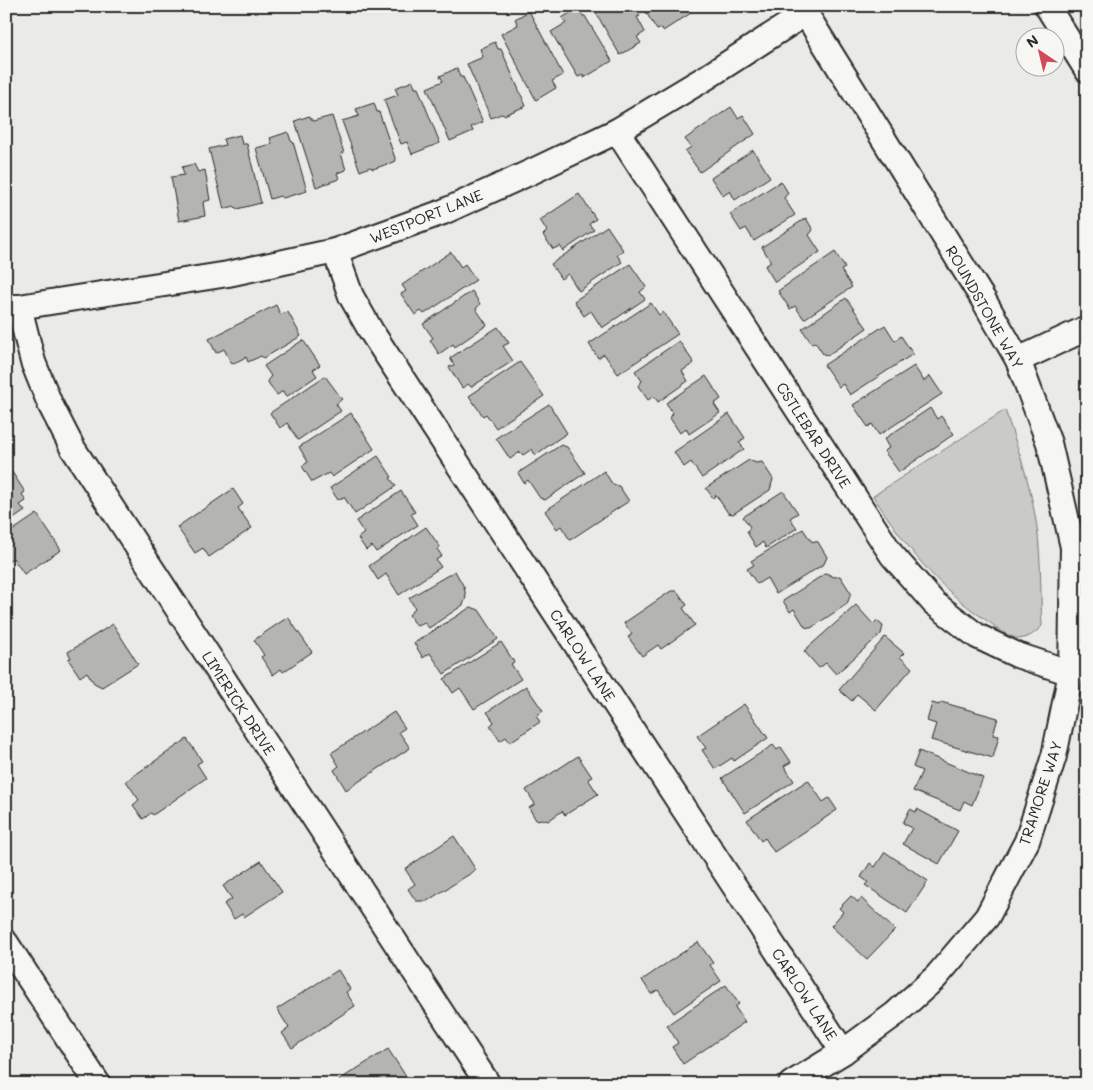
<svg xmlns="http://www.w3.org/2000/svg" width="1093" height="1090" font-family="Mali,sans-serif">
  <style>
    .green { fill: #cacac7; stroke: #7a7a79 }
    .building { fill: #b4b4b1; stroke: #2b2b2b }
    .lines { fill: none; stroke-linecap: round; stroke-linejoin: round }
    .minor-casing { stroke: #2b2b2b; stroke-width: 28 }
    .minor { stroke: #f6f6f2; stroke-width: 24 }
    .labels { text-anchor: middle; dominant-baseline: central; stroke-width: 4; stroke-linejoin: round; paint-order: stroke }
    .street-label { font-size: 15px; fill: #2b2b2b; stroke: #f6f6f2 }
  </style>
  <rect width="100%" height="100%" fill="#eaeae6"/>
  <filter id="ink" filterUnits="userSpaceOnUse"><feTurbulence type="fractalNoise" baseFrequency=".02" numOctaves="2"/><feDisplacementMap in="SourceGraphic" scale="10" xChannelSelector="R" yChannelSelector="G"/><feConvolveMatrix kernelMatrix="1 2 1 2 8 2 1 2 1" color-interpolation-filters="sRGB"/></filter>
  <g filter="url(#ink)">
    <path class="green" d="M1005,410c11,33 23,66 29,100 8,38 6,77 8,116 -6,6 -16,15 -26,12 -11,-3 -21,-12 -30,-18 -52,-35 -79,-73 -113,-124z"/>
    <g class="building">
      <path d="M592,6h42l6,10 -3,1 8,15 -8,5 4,6 -21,12z"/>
      <path d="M642,6h45l4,7 -28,18 -1,-3 -5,2z"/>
      <path d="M578,8l5,8h2l27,45 -28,17 -1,-3 -5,2 -27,-45 15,-9 -4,-5z"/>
      <path d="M529,11l34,64 -11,6 4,7 -20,12 -35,-66 17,-9 -3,-6z"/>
      <path d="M495,42l3,7h3l25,57 -22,9 -3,-1 -10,4 -24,-54 16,-7 -3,-8z"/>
      <path d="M457,68l3,9h3l20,45 -12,5 2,4 -23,10 -23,-53 16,-7 -3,-5z"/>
      <path d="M413,81l2,7h3l22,55 -28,11 -5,-12 -6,2 -17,-44 14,-5 -3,-7z"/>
      <path d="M374,103l3,9h2l17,49 -23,8 -3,-2 -10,4 -18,-50 17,-5 -3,-7z"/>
      <path d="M731,107l7,11 5,-3 12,19 -55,38 -15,-21 6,-4 -6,-8z"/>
      <path d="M309,116l4,5 19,-5 12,37h-3l5,17 -9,3 2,6 -23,8 -21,-66z"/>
      <path d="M288,132l3,9 2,1 14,49 -24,7 -3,-2 -10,3 -14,-51 16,-4 -2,-6z"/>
      <path d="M240,135l2,9h5l14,59 -24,6 -3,-3 -10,3 -15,-60 16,-4 -2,-6z"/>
      <path d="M753,150l17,27 -35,23 -5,-9 -7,5 -12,-18z"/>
      <path d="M194,164l4,8 7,-2 5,30 -7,2 2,14 -26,5 -8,-44 13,-2 -2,-8z"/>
      <path d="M781,181l7,12 -4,5 11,17 -41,26 -8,-13 -5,3 -11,-17z"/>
      <path d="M579,194l17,25 -7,5 5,6 -31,21 -3,-5 -7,3 -10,-14 4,-4 -7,-11z"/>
      <path d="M806,218l7,12 -4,5 11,17 -45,30 -10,-16 6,-4 -9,-15z"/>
      <path d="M607,226l16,24 -6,5 5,7 -43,29 -11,-17 -7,5 -10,-15z"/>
      <path d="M451,252l10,15 4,-3 11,16 -52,34 -3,-3 -6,4 -14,-21 5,-3 -4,-6z"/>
      <path d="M835,252l10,16 -4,2 11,17 -48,32 -9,-13 -5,3 -12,-18z"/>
      <path d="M630,264l16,23 -6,5 5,7 -43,29 -11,-17 -7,5 -10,-15z"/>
      <path d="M472,291l8,13 -4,5 11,16 -32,22 -2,-3 -14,10 -9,-14 3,-2 -10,-14z"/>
      <path d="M846,298l21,30 -39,27 -5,-1 -8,-12 -3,2 -10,-15z"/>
      <path d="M651,303l8,12 4,-3 15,22 -60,40 -14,-20 -6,4 -9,-14z"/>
      <path d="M276,305l4,9 8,-2 13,24 -37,22 -3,-2 -13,6 -2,-5 -14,7 -8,-15 -8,4 -7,-14z"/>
      <path d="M885,325l10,16 6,-5 12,18 -63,41 -7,-11 -4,3 -15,-22z"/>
      <path d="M498,327l11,16 -6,3 10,15 -42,26 -3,-3 -6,4 -13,-21 5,-2 -4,-7z"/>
      <path d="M303,340l17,25 -7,5 4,6 -31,21 -3,-6 -6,4 -10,-14 4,-5 -7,-10z"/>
      <path d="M679,341l15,22 -12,8 6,10 -30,21 -4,-6 -6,4 -10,-14 4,-5 -7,-10z"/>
      <path d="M520,362l24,34 -48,32 -10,-14 -3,2 -14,-20z"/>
      <path d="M914,366l10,15 6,-5 12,18 -63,41 -7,-11 -4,3 -15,-22z"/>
      <path d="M325,376l17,23 -6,5 5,7 -43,29 -11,-17 -7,5 -10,-15z"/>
      <path d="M706,376l15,23 -7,5 6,9 -31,21 -3,-6 -6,5 -10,-15 3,-5 -7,-10z"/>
      <path d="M549,404l18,29 -32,22 -3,-6 -9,6 -3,-3 -10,7 -14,-21z"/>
      <path d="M930,408l7,11 4,-3 13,18 -55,38 -15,-21 5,-3 -5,-9z"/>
      <path d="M351,413l23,36 -42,28 -3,-4 -17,9 -10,-16 6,-4 -9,-15z"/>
      <path d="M729,414l16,24 -6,4 5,7 -42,29 -11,-16 -7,5 -10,-15z"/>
      <path d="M561,445l6,2 18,26 -40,27 -5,-2 -12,-18 -4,3 -6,-10z"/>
      <path d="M378,456l14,21 -2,1 6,8 -41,28 -11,-17 -6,3 -8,-12z"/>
      <path d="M749,460l7,3 6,-1 11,17 -3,11 -37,24 -5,-1 -12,-18 -3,3 -7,-10z"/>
      <path d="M604,471l9,14 6,1 10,15 -59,39 -9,-14 -4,3 -12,-18z"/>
      <path d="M12,472l13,20 -3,2 4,7 -6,4 5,6 -19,13v-48z"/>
      <path d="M233,489l10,15 -5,4 14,20 -43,29 -6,-9 -8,5 -18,-26z"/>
      <path d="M401,491l14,21 -4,2 7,11 -42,27 -4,-6 -6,4 -8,-12 6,-5 -8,-12z"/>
      <path d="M783,491l15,22 -8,5 7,10 -31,20 -3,-6 -7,5 -9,-15 3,-5 -7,-10z"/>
      <path d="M37,514l24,36 -37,24 -11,-16 -7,4v-27z"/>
      <path d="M426,527l14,20 -3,2 5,7 -6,4 5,7 -42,28 -13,-21 -8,6 -9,-14z"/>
      <path d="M803,529l8,12 7,1 9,15 -3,7 -48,30 -9,-16 -10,6 -10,-15 7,-4 -3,-4z"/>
      <path d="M455,571l9,16 2,10 -3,8 -34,23 -4,-5 -8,3 -8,-11 6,-7 -6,-10z"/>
      <path d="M826,573l8,4 6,-1 11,17 -4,11 -36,24 -6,-1 -11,-18 -4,3 -7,-11z"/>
      <path d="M671,591h6l10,14 -4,3 12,17 -34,24 -3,-4 -16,11 -14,-19 4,-3 -8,-11z"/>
      <path d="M856,605l17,19 4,-3 6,5 -2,8 -45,40 -10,-11 -7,5 -15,-17z"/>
      <path d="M471,607l8,3 19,29 -54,35 -14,-21 -7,5 -9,-15z"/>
      <path d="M288,617l24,35 -29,20 -2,-3 -8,6 -12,-18 3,-2 -10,-15z"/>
      <path d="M113,624l25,40 -36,23 -8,-4 -7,-11 -7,5 -12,-18 3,-1 -3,-6z"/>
      <path d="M885,637l19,16 -4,4 12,11 -36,42 -19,-16 -5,7 -13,-11z"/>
      <path d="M501,642l13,20 -3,2 10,15 -47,30 -14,-21 -7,5 -9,-14z"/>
      <path d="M526,686l17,25 -7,5 4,6 -30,20 -4,-5 -6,4 -10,-15 4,-4 -7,-10z"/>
      <path d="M941,702l57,16 -5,17 6,1 -6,22 -62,-18 5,-16 -9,-3 5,-18 7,2z"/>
      <path d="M744,704l24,34 -34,23 -2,-3 -17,11 -13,-19 4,-2 -9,-12z"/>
      <path d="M394,712l11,16 -6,4 11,16 -64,42 -12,-20 5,-4 -8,-13z"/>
      <path d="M187,739l15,22 -5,3 9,14 -53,37 -2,-2 -8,6 -10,-14 6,-5 -13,-19z"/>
      <path d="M773,745l4,5 4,-3 10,15 -7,4 10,15 -49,32 -23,-35z"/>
      <path d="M919,751l64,27 -11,27 -8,-4 -4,9 -47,-19 9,-20 -9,-4z"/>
      <path d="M578,756l14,21 -4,2 10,15 -33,21 -3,-4 -14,10 -6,-2 -6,1 -7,-12 6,-4 -9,-14z"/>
      <path d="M808,780l15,22 6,-4 8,12 -63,42 -9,-14 -4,3 -14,-21z"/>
      <path d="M910,809l6,3 1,-3 41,22 -19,33 -36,-20 9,-16 -9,-5z"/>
      <path d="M454,836l22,34 -49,31h-11l-8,-12 7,-5 -10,-15z"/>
      <path d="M885,852l43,29 -21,32 -42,-28 3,-3 -7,-5 9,-14 5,4z"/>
      <path d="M261,861l21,31 -38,25 -2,-3 -8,5 -10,-15 8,-5 -9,-13z"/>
      <path d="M851,896l7,6 3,-4 34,32 -28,29 -36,-33 12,-14 -4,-4z"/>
      <path d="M698,942l15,21 -3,2 11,16 -47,32 -16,-23 -7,4 -9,-14z"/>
      <path d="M338,970l12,19 -4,3 9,14 -63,42 -10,-15 7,-5 -12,-19z"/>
      <path d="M726,985l13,19 -4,3 10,15 -62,42 -11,-17 6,-4 -11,-18z"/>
      <path d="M388,1049l21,32 -4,3h-64l-2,-4z"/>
    </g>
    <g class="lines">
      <defs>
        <g id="minor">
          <path d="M1047,6l40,64"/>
          <path d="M617,131l275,424 42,48 43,33 40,19 54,18"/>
          <path d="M335,251l16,45 20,35 472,721"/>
          <path d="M6,307h13l209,-33 107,-23 108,-39 88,-40 86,-41 90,-54 99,-64"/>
          <path d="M19,307l14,55 17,42 22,43 416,637"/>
          <path d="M1018,360l69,-32"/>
          <path d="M6,943l92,141"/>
          <path d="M791,1084l52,-32 52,-38 41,-37 51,-60 40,-76 27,-85 17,-83 2,-126 -24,-104 -31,-83 -35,-61 -182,-293"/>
        </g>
      </defs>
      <use href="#minor" class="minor-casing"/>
      <use href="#minor" class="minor"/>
    </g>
  </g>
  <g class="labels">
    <g class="street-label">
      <text transform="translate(426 216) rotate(-22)">WESTPORT LANE</text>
      <text transform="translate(985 307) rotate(60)">ROUNDSTONE WAY</text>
      <text transform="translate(814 435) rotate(57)">CSTLEBAR DRIVE</text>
      <text transform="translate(583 655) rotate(57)">CARLOW LANE</text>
      <text transform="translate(239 703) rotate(57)">LIMERICK DRIVE</text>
      <text transform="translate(1040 793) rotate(-72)">TRAMORE WAY</text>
      <text transform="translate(805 994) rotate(57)">CARLOW LANE</text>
    </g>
  </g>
  <rect width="1093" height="1090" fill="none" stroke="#f6f6f2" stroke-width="25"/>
  <rect x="12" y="12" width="1068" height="1065" fill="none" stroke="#2b2b2b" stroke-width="2" filter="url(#ink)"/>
  <g transform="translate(1040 52) rotate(325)"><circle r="24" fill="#f6f6f2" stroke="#a5a5a2"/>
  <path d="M0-4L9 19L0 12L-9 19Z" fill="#d1495b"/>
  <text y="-8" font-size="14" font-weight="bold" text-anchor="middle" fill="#2b2b2b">N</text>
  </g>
</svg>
